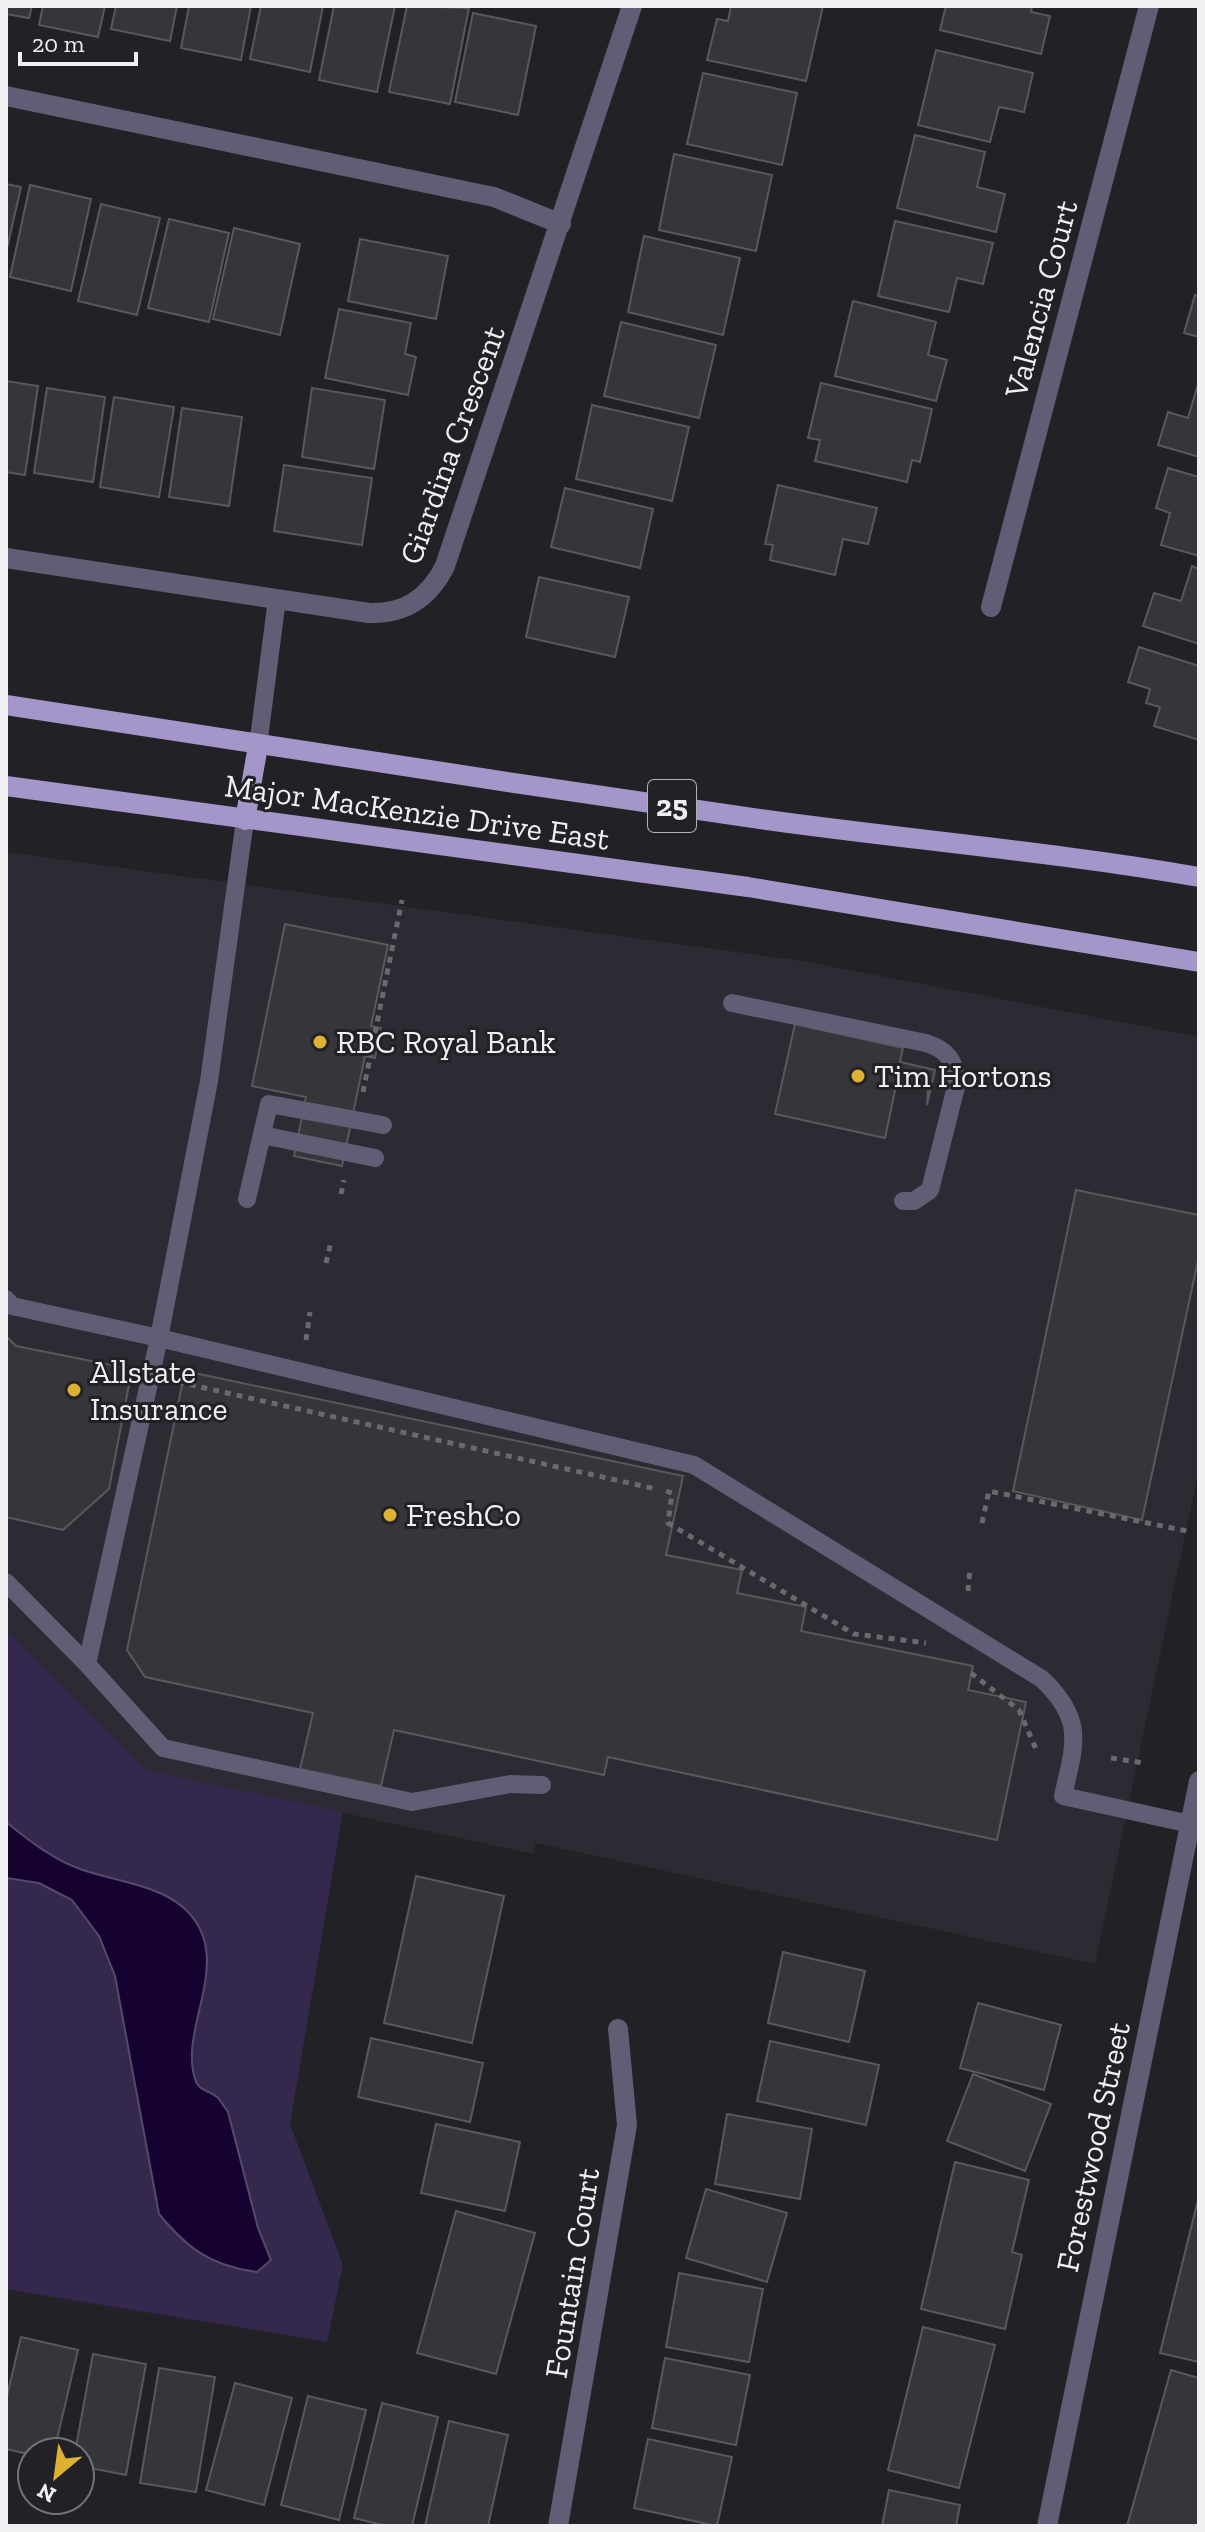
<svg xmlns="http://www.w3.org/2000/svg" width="1205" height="2532" font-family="'Zilla Slab',serif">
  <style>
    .built { fill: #2d2a34 }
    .green { fill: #34284c }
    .water { fill: #160230; stroke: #57496a; stroke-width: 2 }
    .building { fill: #36353a; stroke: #59585d; stroke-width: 2 }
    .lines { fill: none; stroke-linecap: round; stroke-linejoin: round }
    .path { stroke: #6a696e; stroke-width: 5; stroke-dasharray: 6 6; stroke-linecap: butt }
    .lane { stroke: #635c75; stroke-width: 18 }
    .street { stroke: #635c75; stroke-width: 20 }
    .primary { stroke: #a496c9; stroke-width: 20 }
    .poi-dot { fill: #dfb133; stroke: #222126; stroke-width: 3 }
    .labels { text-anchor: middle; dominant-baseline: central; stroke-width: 6; stroke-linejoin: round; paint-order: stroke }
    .shield { fill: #222126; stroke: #b2b2b6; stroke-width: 2 }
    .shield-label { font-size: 30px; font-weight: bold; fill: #f0f0f3 }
    .street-label { font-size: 32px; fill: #f0f0f3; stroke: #222126 }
    .poi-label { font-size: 32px; fill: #f0f0f3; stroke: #222126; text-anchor: start }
  </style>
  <rect width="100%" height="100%" fill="#222126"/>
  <path class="built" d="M6,852l796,109 397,76v432l-104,495 -559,-121 -3,11 -387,-84 -140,-141z"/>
  <path class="green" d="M6,1629l140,141 197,42 -53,312 53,141 -16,77 -321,-53z"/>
  <path class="water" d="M6,1822c24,19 47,38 77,48 32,11 76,15 102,39 52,49 -7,118 10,170 3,12 14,11 22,18 4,4 8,11 11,15l30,116 13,32 -14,12c-46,-6 -69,-23 -98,-58l-44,-238 -16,-40 -27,-36 -33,-17 -33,-5z"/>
  <g class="building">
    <path d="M6,6h26l-3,12 -23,-4z"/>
    <path d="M43,6h62l-7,31 -59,-12z"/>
    <path d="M116,6h61l-7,35 -59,-12z"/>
    <path d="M189,6h62l-10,54 -60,-12z"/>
    <path d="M261,6h62l-13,66 -60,-13z"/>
    <path d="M334,6h61l-18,86 -58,-12z"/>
    <path d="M407,6l62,2 -19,96 -61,-12z"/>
    <path d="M731,6h92l-17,75 -99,-21 10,-41 11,2z"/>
    <path d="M946,6h86l-1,6 19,4 -9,38 -101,-24z"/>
    <path d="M473,13l63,13 -18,89 -63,-13z"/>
    <path d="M936,50l97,23 -9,39 -25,-5 -9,35 -72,-17z"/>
    <path d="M703,73l94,20 -15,72 -95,-21z"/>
    <path d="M915,135l70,17 -8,35 28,7 -9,38 -99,-24z"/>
    <path d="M674,154l98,21 -16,76 -97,-21z"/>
    <path d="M6,184l15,3 -15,66z"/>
    <path d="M30,185l61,14 -20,92 -61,-14z"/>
    <path d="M101,204l59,14 -23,97 -59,-14z"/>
    <path d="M169,219l60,14 -20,89 -61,-14z"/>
    <path d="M895,221l98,22 -10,41 -26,-6 -8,34 -71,-16z"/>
    <path d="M234,228l66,16 -20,91 -67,-16z"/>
    <path d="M644,236l96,22 -17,77 -95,-23z"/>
    <path d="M360,239l88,17 -12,63 -88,-18z"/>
    <path d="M1195,295l4,2v40l-15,-4z"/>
    <path d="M853,301l83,21 -8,33 19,5 -11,41 -101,-25z"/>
    <path d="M339,309l72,14 -6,31 11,3 -8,38 -83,-17z"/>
    <path d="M621,322l95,23 -17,73 -95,-22z"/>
    <path d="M6,381l32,5 -13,89 -19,-3z"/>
    <path d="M821,383l111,26 -12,53 -8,-2 -5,22 -92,-21 5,-21 -12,-2z"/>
    <path d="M1198,384h1v73l-41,-12 10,-33 20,6z"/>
    <path d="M47,388l58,9 -12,85 -59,-9z"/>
    <path d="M312,388l73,12 -11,69 -72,-12z"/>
    <path d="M114,397l60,10 -15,90 -59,-10z"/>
    <path d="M592,405l97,22 -17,74 -96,-22z"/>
    <path d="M182,408l60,9 -13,89 -60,-9z"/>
    <path d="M284,465l88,13 -10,67 -88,-14z"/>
    <path d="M1168,468l31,9v79l-38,-11 9,-32 -14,-5z"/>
    <path d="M778,485l99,23 -9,36 -25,-5 -8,36 -65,-15 3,-15 -8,-1z"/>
    <path d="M565,488l88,21 -13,59 -89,-21z"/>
    <path d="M1192,566l7,3v75l-56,-18 11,-33 27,8z"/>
    <path d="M539,577l90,20 -14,60 -89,-20z"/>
    <path d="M1139,647l60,19v74l-45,-14 6,-19 -14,-4 4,-14 -22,-7z"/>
    <path d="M285,924l103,21 -17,81 10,2 -6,30 -10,-2 -23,110 -48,-10 12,-59 -54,-11z"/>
    <path d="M795,1024l108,24 -3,14 35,8 -8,35 1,-17 -31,-7 -12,57 -110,-24z"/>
    <path d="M1076,1190l123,25v41l-57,264 -129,-29z"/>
    <path d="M6,1336l10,10 116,23 -23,120 -46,41 -57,-13z"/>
    <path d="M185,1371l498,105 -17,79 76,15 -5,23 69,14 -5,24 172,35 -5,24 58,12 -29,138 -389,-83 -4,18 -210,-45 -13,56 -81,-17 13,-56 -168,-36 -18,-27z"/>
    <path d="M416,1876l88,20 -32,147 -88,-20z"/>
    <path d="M783,1952l82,19 -16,71 -81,-19z"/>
    <path d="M978,2003l83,22 -17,65 -84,-22z"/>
    <path d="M371,2038l112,25 -13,59 -112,-25z"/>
    <path d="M770,2041l109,24 -13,60 -109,-24z"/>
    <path d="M973,2074l78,30 -26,67 -78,-30z"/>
    <path d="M727,2114l85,15 -12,70 -85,-15z"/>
    <path d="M436,2124l84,18 -15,69 -84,-18z"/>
    <path d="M955,2162l74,18 -17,72 10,3 -17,74 -84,-20z"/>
    <path d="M706,2189l81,24 -20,69 -81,-24z"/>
    <path d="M1199,2196v166l-39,-9z"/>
    <path d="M456,2211l79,22 -39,141 -79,-21z"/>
    <path d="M679,2273l84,16 -14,73 -83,-15z"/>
    <path d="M923,2327l72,18 -36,143 -71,-18z"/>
    <path d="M21,2337l57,13 -24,102h-22v3l-26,-6v-49z"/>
    <path d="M93,2354l53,10 -20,111 -46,-9v-14h-5z"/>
    <path d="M665,2358l85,17 -14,70 -84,-17z"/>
    <path d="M159,2368l56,9 -19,115 -56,-9z"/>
    <path d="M1171,2370l28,8v148h-72z"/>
    <path d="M235,2383l57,15 -28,107 -58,-15z"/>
    <path d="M308,2396l58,14 -27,110 -58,-15z"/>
    <path d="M382,2403l56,14 -26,109h-26l-32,-8z"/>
    <path d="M449,2421l59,14 -20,91h-63z"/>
    <path d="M648,2439l84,18 -15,69 -83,-18z"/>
    <path d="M889,2490l71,15 -4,21h-74z"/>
  </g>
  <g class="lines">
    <g class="path">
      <path d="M363,1092l39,-192"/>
      <path d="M341,1194l3,-14"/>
      <path d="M326,1263l5,-21"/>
      <path d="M306,1340l4,-28"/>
      <path d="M178,1382l478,107"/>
      <path d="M666,1491l6,2 -4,30 186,111 72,9"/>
      <path d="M982,1523l7,-32 203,41"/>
      <path d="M968,1591l2,-22"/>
      <path d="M971,1673l48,37 17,39"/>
      <path d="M1111,1758l33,5"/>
    </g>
    <g class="lane">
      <path d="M258,746l19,-147"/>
      <path d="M245,820l-36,261 -50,257 535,127 348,214c43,41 33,64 21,117l127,28"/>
      <path d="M732,1003l194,40c22,7 29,18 31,40l-27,107 -16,11h-11"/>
      <path d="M262,1135l113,23"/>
      <path d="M247,1199l22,-95 114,21"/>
      <path d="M6,1299l6,7 147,32 -72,326 -81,-82"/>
      <path d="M87,1664l76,84 249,54 98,-18 32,1"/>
    </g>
    <g class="street">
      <path d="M6,96l488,101 67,27"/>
      <path d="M6,558l363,55c36,1 60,-15 76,-47l187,-560"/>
      <path d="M991,607l158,-601"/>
      <path d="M558,2526l69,-401 -9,-96"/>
      <path d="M1047,2526l152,-745"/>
    </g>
    <g class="primary">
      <path d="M6,705c254,39 507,79 761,115 144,20 289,32 432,57"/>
      <path d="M6,786l742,101 451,75"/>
      <path d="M245,820l13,-74"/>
    </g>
  </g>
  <g class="poi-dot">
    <circle cx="320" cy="1042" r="8"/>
    <circle cx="858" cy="1076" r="8"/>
    <circle cx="74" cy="1390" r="8"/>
    <circle cx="390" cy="1515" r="8"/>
  </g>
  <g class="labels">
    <rect class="shield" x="648" y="780" width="48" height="52" rx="6"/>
    <g class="shield-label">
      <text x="672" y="806">25</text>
    </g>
    <g class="street-label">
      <text transform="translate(1041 299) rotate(-75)">Valencia Court</text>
      <text transform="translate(452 445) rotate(-70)">Giardina Crescent</text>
      <text transform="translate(417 812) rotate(8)">Major MacKenzie Drive East</text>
      <text transform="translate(1093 2147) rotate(-78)">Forestwood Street</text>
      <text transform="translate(572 2273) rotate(-81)">Fountain Court</text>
    </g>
    <g class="poi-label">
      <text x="336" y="1042">RBC Royal Bank</text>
      <text x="874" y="1076">Tim Hortons</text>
      <text x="90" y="1372">Allstate<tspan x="90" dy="37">Insurance</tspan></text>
      <text x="406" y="1515">FreshCo</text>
    </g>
  </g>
  <rect width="1205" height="2532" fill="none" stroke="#f0f0f3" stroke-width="16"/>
  <g transform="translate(56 2476) rotate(209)"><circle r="38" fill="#222126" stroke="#747478" stroke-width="2"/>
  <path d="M0-6L14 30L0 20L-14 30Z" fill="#dfb133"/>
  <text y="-12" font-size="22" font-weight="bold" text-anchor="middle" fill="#f0f0f3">N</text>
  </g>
  <path d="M20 52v12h116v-12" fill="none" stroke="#f0f0f3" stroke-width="4"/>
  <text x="32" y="52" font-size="24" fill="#f0f0f3" stroke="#222126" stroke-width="6" paint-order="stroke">20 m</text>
</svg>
